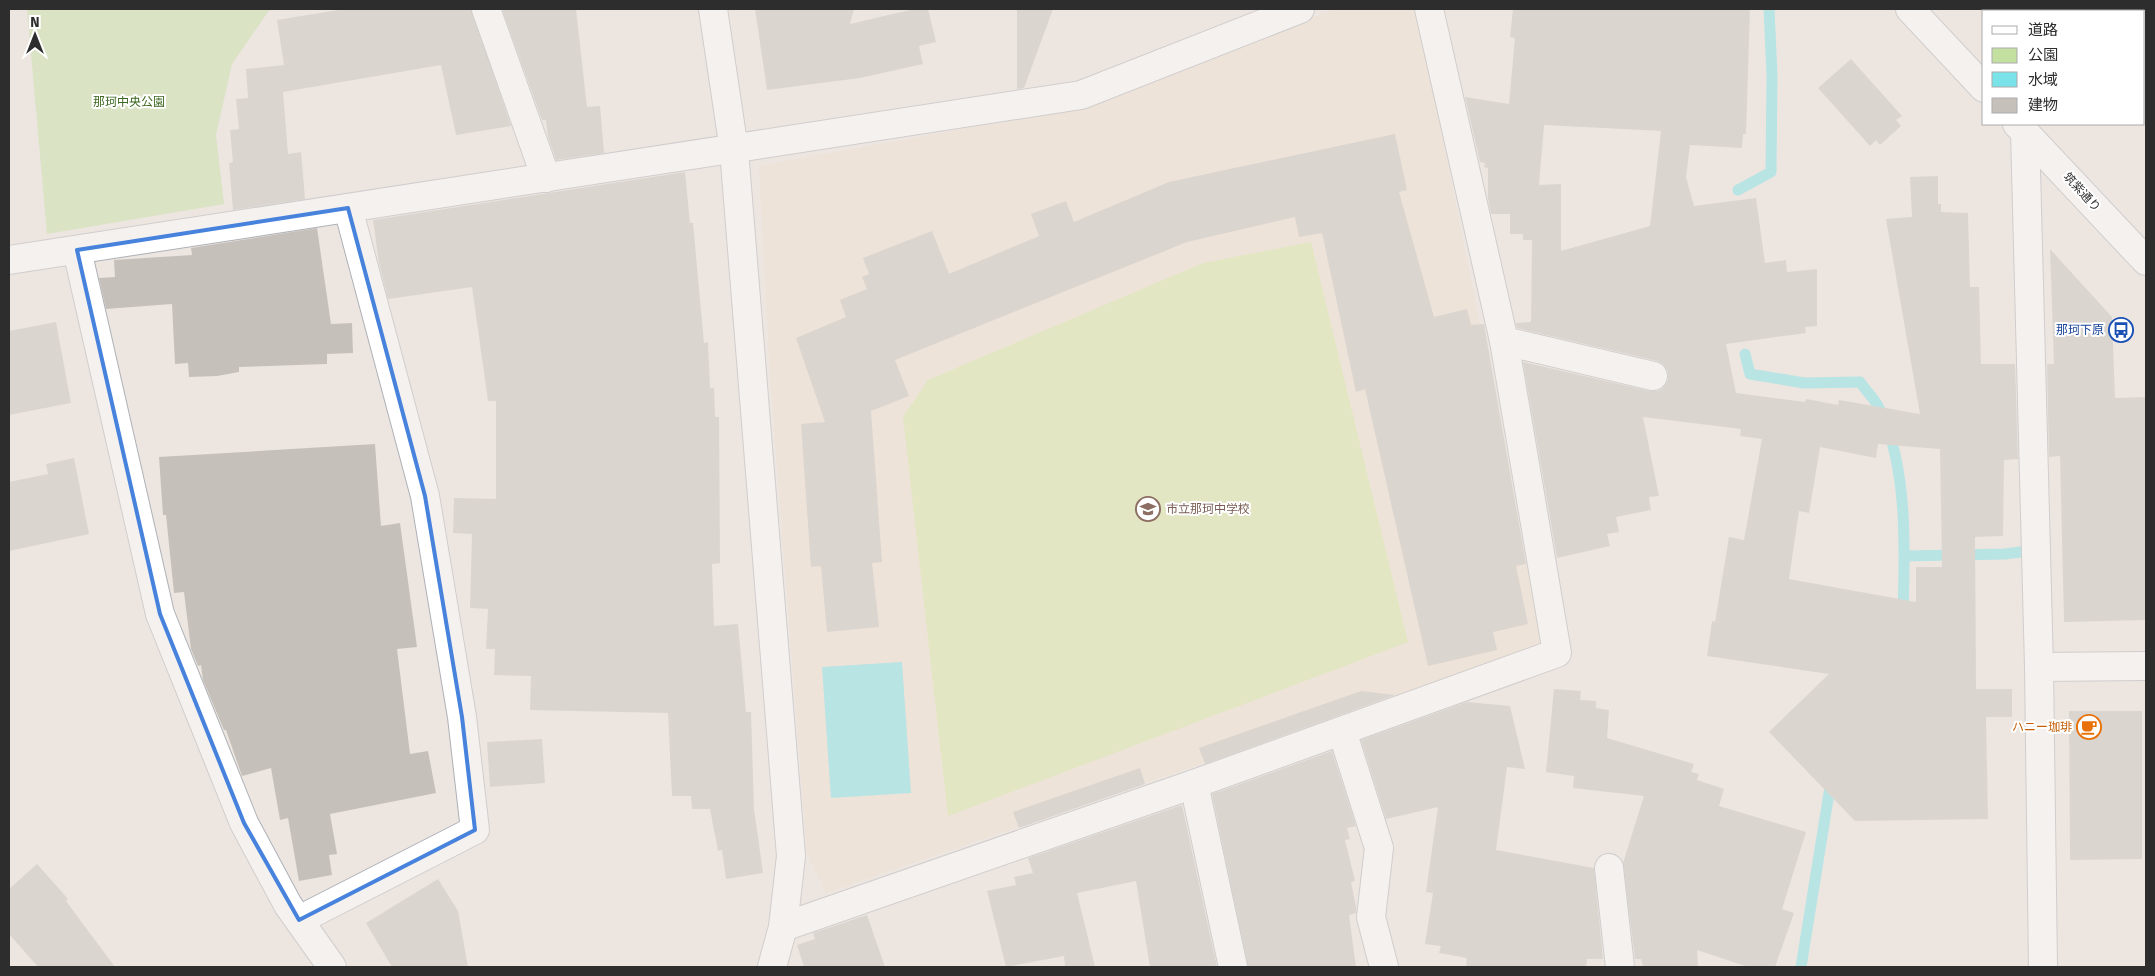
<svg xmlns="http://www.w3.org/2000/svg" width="2155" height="976" font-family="'Fira Sans','Noto Sans JP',sans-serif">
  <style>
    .education { fill: #eedfd1 }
    .green { fill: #c3e0a0 }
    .pitch { fill: #d6e79d }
    .water { fill: #7ae2e9 }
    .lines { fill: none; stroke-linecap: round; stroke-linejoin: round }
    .stream { stroke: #7ae2e9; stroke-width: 11 }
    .building { fill: #c6c0bb; fill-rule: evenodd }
    .minor-casing { stroke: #adb1b8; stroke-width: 30 }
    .tertiary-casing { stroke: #adb1b8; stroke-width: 30 }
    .minor { stroke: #fff; stroke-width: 28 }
    .tertiary { stroke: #fff; stroke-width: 28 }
    .marked { fill: none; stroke: #4782dc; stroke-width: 4; stroke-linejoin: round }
    .labels { text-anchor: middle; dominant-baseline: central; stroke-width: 4; stroke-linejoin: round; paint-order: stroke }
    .park-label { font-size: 12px; fill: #3d671f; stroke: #fff }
    .street-label { font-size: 12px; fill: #2d2d2d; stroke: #fff }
    .transit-label { font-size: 12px; fill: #164399; stroke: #fff; text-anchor: end }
    .education-label { font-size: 12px; fill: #785e54; stroke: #fff; text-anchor: start }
    .food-label { font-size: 12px; fill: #c56008; stroke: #fff; text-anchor: end }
  </style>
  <rect width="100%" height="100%" fill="#ede5e0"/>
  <path class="education" d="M1335,9h82l126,637 -717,247 -19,-39 -37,-481 -11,-207 323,-59z"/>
  <path class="green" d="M27,9h243l-38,55 -16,71 8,69 -177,30z"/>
  <path class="pitch" d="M1311,242l97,400 -460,174 -45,-399 25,-37 275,-117z"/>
  <path class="water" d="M902,662l9,131 -80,5 -9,-131z"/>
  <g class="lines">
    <g class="stream">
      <path d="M2037,9v2"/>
      <path d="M1738,190l33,-18 1,-97 -3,-66"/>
      <path d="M1745,354l5,20 54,9 56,-1c6,9 16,18 20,28 28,57 25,141 23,204"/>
      <path d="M1905,556l100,-2 30,-4"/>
      <path d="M1801,967l29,-180 5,-7"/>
    </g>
  </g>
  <g class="building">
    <path d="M344,9h127l40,117 -55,9 -15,-70 -158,27 5,62 13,-2 4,47 -72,11 -4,-47 4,-1 -3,-32 9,-1 -3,-30 12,-1 -2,-29 38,-4 -7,-45z"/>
    <path d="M502,9h74l11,98 13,-1 4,47 -48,7 -8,-23 -2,-17h-4z"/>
    <path d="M755,9h99l-4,15 64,-15h14l8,33 -17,4 4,18 -63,14 -93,12z"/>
    <path d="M1017,9h36l-29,79 -7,1z"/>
    <path d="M1513,9h237l-4,125h-3l-1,14 -52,-3 -4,32 8,29 62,-8 9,65 21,-3 1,12 30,-3v57l-12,1 1,6 -80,11 10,49 69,9 1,-3 32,6 1,-5 81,14 -34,-195 26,-2 -2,-40 28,-1v28h3v8l27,1 2,74h9l2,77h34l3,95 -14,1 -1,76 -28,1 1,152h36v28h-26l2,102 -133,2 -86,-89 60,-58 -122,-18 5,-35 3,1 14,-85 15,3 18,-101 -22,-3 1,-7 -98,-12 16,79 -10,1 2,13 -35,7 3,15 -12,2 3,12 -53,12 -34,-196 127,29h8l6,-4 4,-7v-8l-4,-7 -7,-4 -140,-33 -1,-5 15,-1 1,-82h-9v-6h-13v-20h-19l-3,-16v-30l-4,-1 1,-4 -5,-1 -15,-65 44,7 6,-66 -5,-1zM1544,125l117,6 -11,95 -89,25v-67l-22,1zM1878,444l62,5 2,118h-26v35l-127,-23 10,-68 10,2 11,-66 56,11z"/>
    <path d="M1851,59l51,57 -6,4 5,6 -21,19 -4,-5 -6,6 -52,-58z"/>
    <path d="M1395,134l12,56 -8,2 35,125 33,-8 4,16 13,-1 42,240 -10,2 12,58 -35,8 4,18 -69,16 -63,-277 -9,3 -34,-159 -23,4 -4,-20 -108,25 -292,118 14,36 -38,15 11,151 -10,1 7,64 -52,5 -6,-66 -10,1 -10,-143 24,-2 -29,-84 50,-21 -6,-17 27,-11 -5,-12 7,-3 -6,-16 69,-27 17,43 90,-38 -8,-22 35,-13 8,21 95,-40z"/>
    <path d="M685,172l5,51h3l11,120 4,-1 2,46h4l1,29h4l1,146 -8,1 2,62 24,-2 8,88h5l3,97 9,64 -37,6 -4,-29 -4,1 -8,-42h-18l-1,-13h-19l-4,-83 -138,-3 1,-34 -37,-1 1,-26h-9l2,-40 -18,-1 2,-74 -19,-1 1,-35 42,1v-98h-8l-16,-114 -84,12 -9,-36 -6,-43z"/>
    <path d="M317,228l14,96 21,-1 1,30 -26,1v10l-88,3v5l-22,4 -28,1 -1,-14 -13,1 -3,-60 -66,5 -7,-31 16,-1 -1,-17 78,-5 -1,-7z"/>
    <path d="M2050,249l62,68 3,81 31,-1v223l-82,2 -4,-166 -11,1 -2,-93h7z"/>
    <path d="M56,322l15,81 -62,12v-84z"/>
    <path d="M375,444l6,82 19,-3 17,124 -20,2 13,105 18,-3 8,42 -106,21 7,40 -8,1 3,20 -33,6 -11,-63 -8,2 -9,-52 -29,8 -16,-46h-2l-21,-50 -2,-15 -3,1 -7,-17 -7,-57 -10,1 -8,-78h-3l-4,-58z"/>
    <path d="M74,458l15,76 -80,17v-69l39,-8 -2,-10z"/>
    <path d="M1554,689l27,2 -1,9 16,1v7l13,2 -2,28 87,26 -3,8 8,2 -2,6 27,9 -5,17 87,26 -24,77 12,4 -19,54h-27l-51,-17 1,16 -55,1 -2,-8h-6l-12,-96 21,-67 -71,-8 1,-12 -28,-4z"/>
    <path d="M1361,691l34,4 -190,69 -6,-16z"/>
    <path d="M1467,702l43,4 15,63 -18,-2 -11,83 98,18 9,91h-16l-1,8h-120l1,-9 -28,-5 2,-7 -16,-2 8,-51 -7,-1 12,-85 -52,12 -25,-79z"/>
    <path d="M2069,711h73v148l-72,1z"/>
    <path d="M542,739l3,44 -55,4 -3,-45z"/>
    <path d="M1332,751l24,75 -9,2 3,11 -5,1 10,41 -4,1 5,25v6l-7,2 7,52h-108l-36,-173z"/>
    <path d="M1140,768l5,16 -126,44 -6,-16z"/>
    <path d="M1182,805l35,162h-67l-14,-86 -59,12 18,74h-30l-1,-11 -58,11 -19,-76 29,-6 -2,-8 19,-4 -5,-15z"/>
    <path d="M37,864l31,35 -2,2 49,66h-77l-29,-33v-45z"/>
    <path d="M438,879l20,32 10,56h-76l-26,-44z"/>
    <path d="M867,915l18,52h-81l-7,-22 18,-6 -2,-6z"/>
  </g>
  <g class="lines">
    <defs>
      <g id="minor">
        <path d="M486,9l60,169"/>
        <path d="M713,9l21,141 57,706 -8,71 -11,40"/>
        <path d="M1429,9l75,332 149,35"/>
        <path d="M2025,132l14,535"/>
        <path d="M77,250l83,364 84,209 44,82 44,62"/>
        <path d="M9,260l1072,-165 219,-86"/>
        <path d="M1342,731l37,117 -8,69 13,50"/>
        <path d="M1194,784l39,183"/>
        <path d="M1609,868l11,99"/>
        <path d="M299,920l176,-90 -13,-113 -37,-221 -77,-288"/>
        <path d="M783,927l411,-143 363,-131 -53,-312"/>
        <path d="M2043,967l-4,-300 107,-1"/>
      </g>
      <g id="tertiary">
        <path d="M1910,9l74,79"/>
        <path d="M2017,124l129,137"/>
      </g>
    </defs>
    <use href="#minor" class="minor-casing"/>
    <use href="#tertiary" class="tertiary-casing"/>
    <use href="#minor" class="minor"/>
    <use href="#tertiary" class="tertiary"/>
  </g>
  <path d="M0 0H2155V976H0ZM348,208l77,288 37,221 13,113 -176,90 -55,-97 -84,-209 -83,-364z" fill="#ede5e0" fill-opacity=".55" fill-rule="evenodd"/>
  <path class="marked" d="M348,208l77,288 37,221 13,113 -176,90 -55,-97 -84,-209 -83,-364z"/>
  <defs>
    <symbol id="bus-ring" viewBox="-11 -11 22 22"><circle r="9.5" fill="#fff" stroke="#1a4fb4" stroke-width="1.5"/><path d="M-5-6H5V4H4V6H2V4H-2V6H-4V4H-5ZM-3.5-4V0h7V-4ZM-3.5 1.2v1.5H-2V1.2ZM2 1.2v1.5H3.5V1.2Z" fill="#1a4fb4"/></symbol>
    <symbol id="school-ring" viewBox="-11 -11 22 22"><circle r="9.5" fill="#fff" stroke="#8d6e63" stroke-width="1.5"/><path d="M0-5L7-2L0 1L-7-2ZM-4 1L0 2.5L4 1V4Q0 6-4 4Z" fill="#8d6e63"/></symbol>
    <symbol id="cafe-ring" viewBox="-11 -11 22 22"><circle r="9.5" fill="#fff" stroke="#e8710a" stroke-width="1.5"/><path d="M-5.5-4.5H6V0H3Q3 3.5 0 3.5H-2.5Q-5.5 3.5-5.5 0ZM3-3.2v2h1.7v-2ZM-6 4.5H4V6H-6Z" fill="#e8710a"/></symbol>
  </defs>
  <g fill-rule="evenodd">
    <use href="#bus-ring" x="2107" y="316" width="28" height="28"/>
    <use href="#school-ring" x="1134" y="495" width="28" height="28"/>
    <use href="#cafe-ring" x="2075" y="713" width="28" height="28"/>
  </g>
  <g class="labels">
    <g class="park-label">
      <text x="129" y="102">那珂中央公園</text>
    </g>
    <g class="street-label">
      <text transform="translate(2082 192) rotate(47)">筑紫通り</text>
    </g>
    <g class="transit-label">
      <text x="2104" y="330">那珂下原</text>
    </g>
    <g class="education-label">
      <text x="1166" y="509">市立那珂中学校</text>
    </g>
    <g class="food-label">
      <text x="2072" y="727">ハニー珈琲</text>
    </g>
  </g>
  <rect width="2155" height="976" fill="none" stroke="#2d2d2d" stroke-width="20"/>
  <rect x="1982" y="10" width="162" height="115" fill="#ffffff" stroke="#ababab"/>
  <rect x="1992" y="26" width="25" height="8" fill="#ffffff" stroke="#ababab"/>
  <text x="2028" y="35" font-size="15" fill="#2d2d2d">道路</text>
  <rect x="1992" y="48" width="25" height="15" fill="#c3e0a0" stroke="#ababab"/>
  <text x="2028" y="60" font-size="15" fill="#2d2d2d">公園</text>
  <rect x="1992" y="72" width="25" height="15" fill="#7ae2e9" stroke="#ababab"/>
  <text x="2028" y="85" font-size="15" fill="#2d2d2d">水域</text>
  <rect x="1992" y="98" width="25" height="15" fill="#c6c0bb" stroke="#ababab"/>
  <text x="2028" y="110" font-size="15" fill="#2d2d2d">建物</text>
  <g transform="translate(35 35)" stroke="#ffffff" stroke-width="4" paint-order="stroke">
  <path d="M0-4L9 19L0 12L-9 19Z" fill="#2d2d2d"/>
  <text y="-8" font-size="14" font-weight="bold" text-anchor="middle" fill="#2d2d2d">N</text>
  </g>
</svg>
